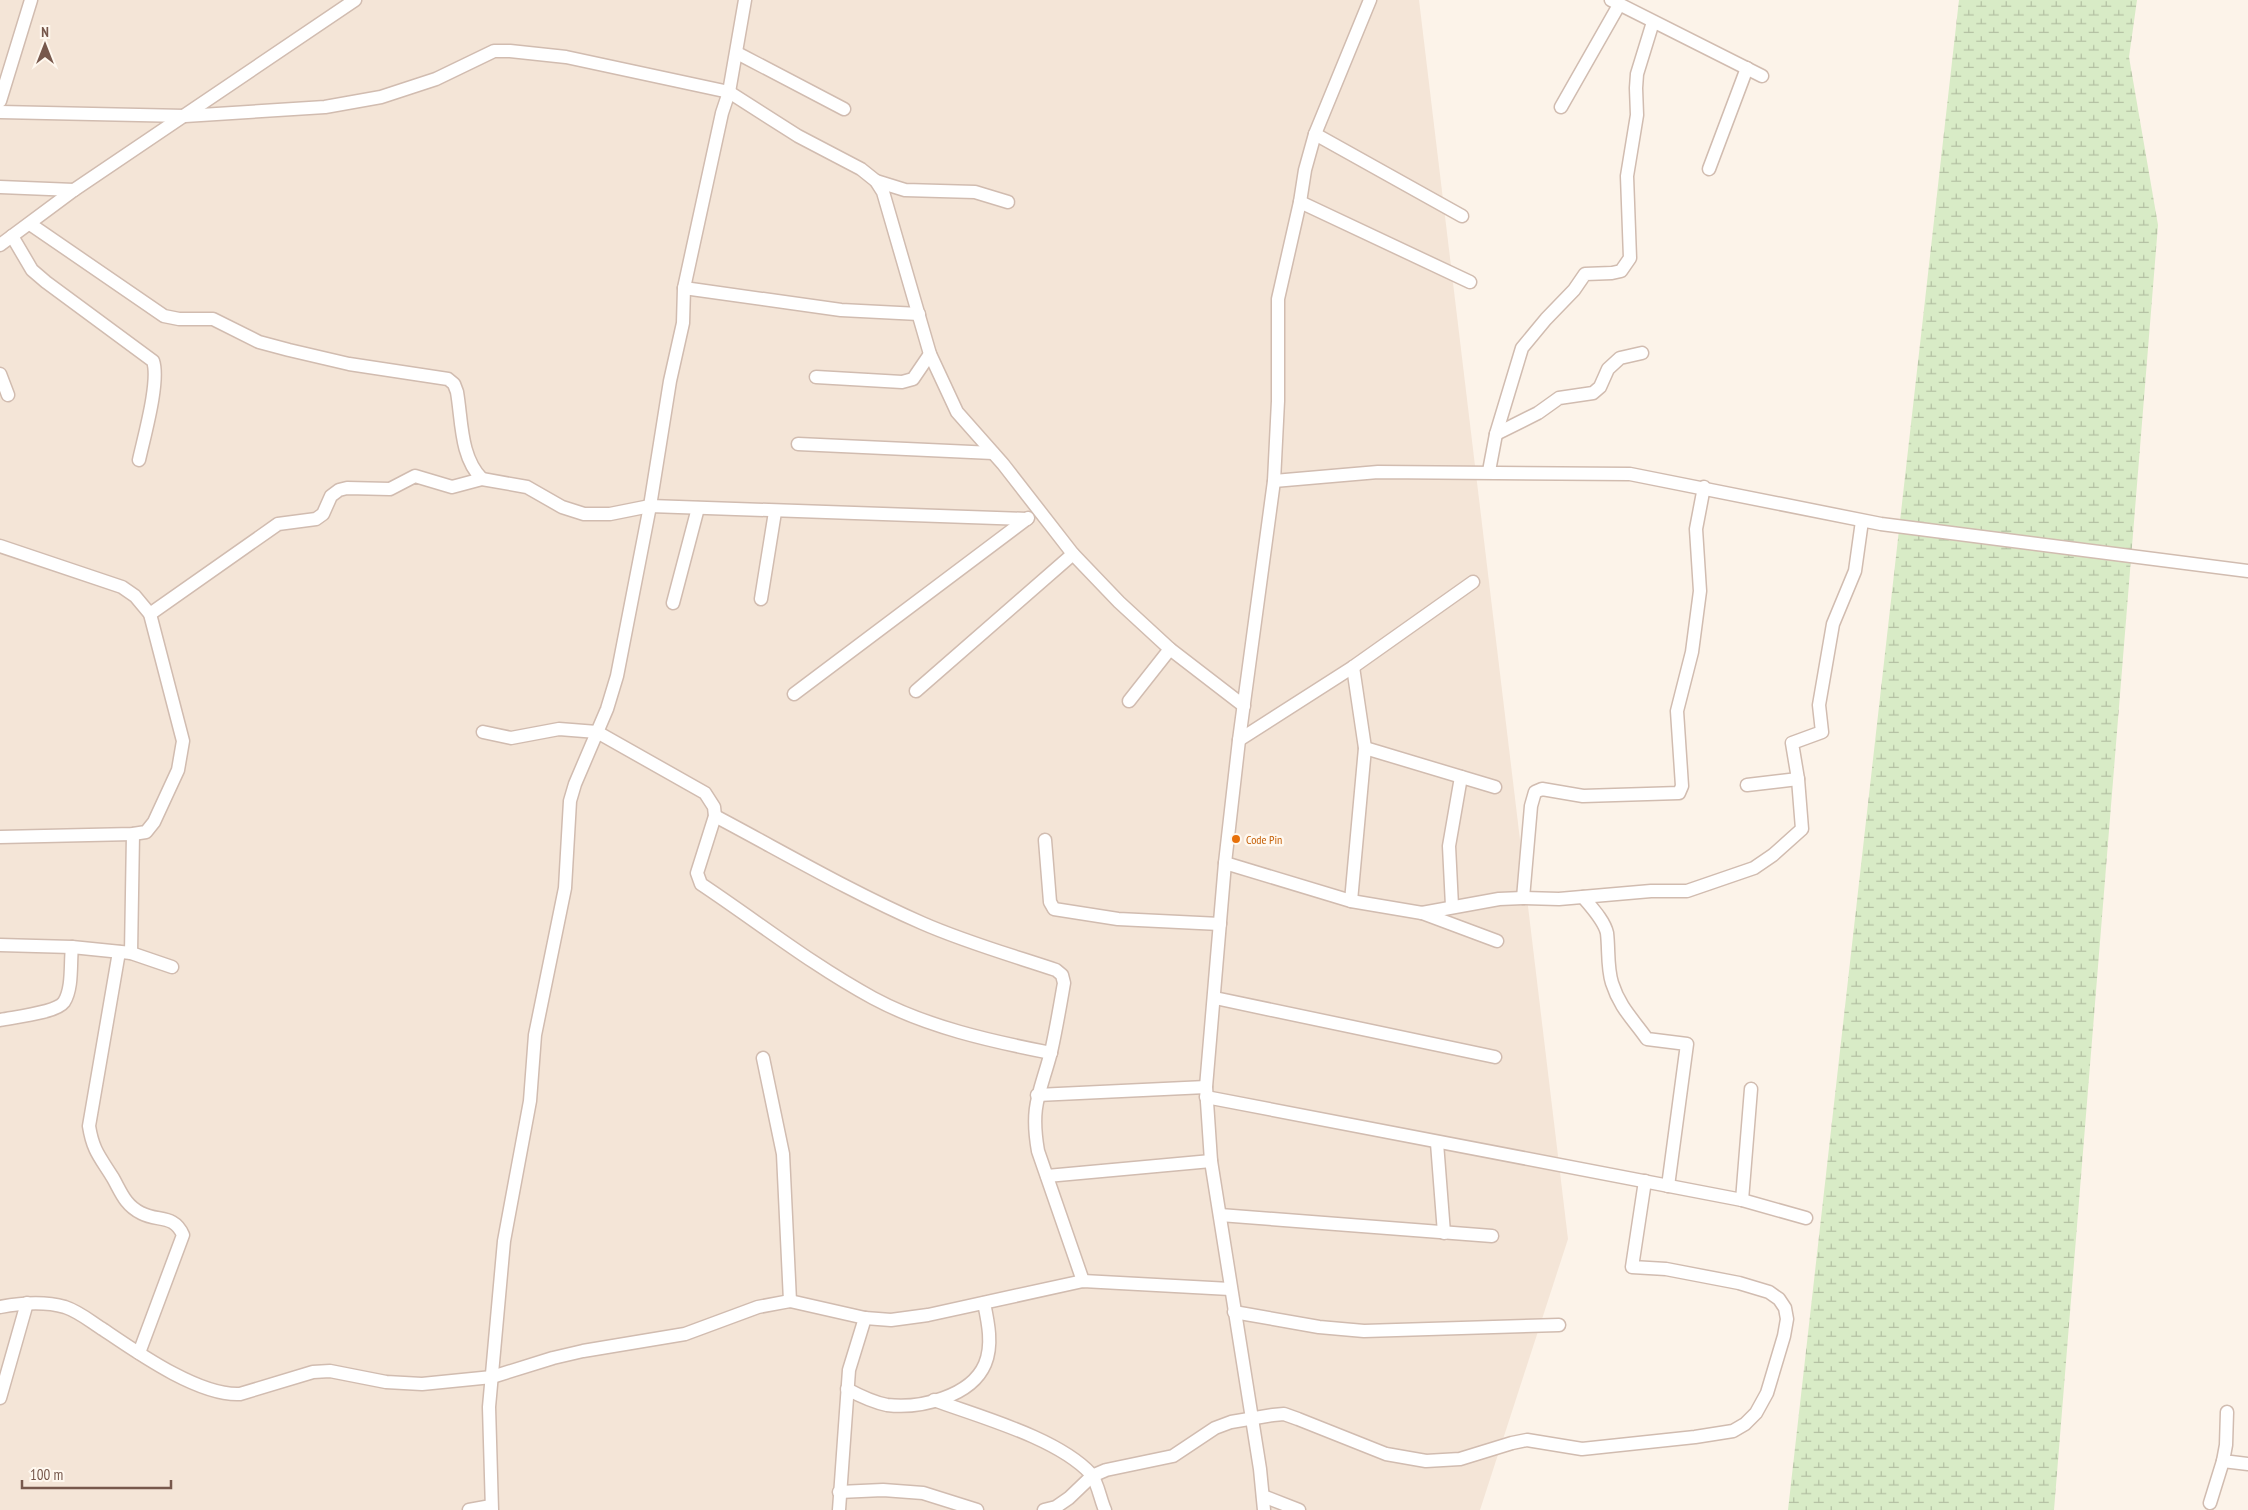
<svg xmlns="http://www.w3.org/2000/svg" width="2248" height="1510" font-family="'PT Sans Narrow',sans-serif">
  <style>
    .residential { fill: #f4e5d7 }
    .wetland { fill: url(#wetland-marsh) }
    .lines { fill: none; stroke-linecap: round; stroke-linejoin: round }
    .minor-casing { stroke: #d1bcb0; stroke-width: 15 }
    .minor { stroke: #fff; stroke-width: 12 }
    .food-dot { fill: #e8710a; stroke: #fff8ef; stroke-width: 2 }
    .labels { text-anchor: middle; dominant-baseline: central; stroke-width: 5; stroke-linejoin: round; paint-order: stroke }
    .food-label { font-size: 12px; fill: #c56008; stroke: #fff8ef; text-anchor: start }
  </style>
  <defs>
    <pattern id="wetland-marsh" width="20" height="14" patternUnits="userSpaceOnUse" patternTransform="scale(1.25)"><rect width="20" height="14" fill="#d8ebc6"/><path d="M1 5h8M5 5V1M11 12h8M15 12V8" fill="none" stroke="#b4c1a3"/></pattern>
  </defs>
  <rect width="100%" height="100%" fill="#fcf3e9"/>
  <path class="residential" d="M0,0h1419l149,1239 -88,271h-1480z"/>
  <path class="wetland" d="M1959,0h178l-8,57 29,168 -104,1285h-266z"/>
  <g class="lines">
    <defs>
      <g id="minor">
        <path d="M1611,0l151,76"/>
        <path d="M737,53l107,56"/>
        <path d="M0,101l31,-101"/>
        <path d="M1561,107l58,-102"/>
        <path d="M0,112l185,4 140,-9 56,-10 55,-18 58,-28h16l56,6 163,35 69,44 63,33 15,12 7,11 47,162 27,58 46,52 70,90 46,48 51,47 74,57"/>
        <path d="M1315,134l147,82"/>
        <path d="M1709,169l38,-101"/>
        <path d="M876,181l29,9 70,2 33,10"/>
        <path d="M0,187l74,3"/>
        <path d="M1300,202l170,80"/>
        <path d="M30,224l134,92 15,3h34l46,23 30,8 60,14 99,15 6,5 3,8c5,29 3,65 25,87"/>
        <path d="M12,236l20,34 14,12 107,79c7,20 -9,76 -14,99"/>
        <path d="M0,245l74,-55 281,-190"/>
        <path d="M684,288l157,22 78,4"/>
        <path d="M0,374l8,21"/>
        <path d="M816,377l86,5 11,-3 17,-25"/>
        <path d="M1496,434l42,-21 21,-15 34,-5 7,-6 8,-18 12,-11 22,-5"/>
        <path d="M798,444l195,9"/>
        <path d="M1489,471l7,-37 26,-86 24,-29 28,-29 11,-16 27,-1 9,-2 9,-13 -3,-82 10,-61 -1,-27 1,-14 16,-52"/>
        <path d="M1274,481l104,-9 252,2 251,50 367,47"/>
        <path d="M0,546l122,41 13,9 15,18 33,127 -5,29 -24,52 -8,10 -13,2 -133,3"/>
        <path d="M761,599l14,-87"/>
        <path d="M673,603l25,-95"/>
        <path d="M150,614l128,-90 38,-5 7,-5 8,-18 8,-6 8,-2 43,1 25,-13 37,11 30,-8 45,8 35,20 22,7h26l40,-8 377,13"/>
        <path d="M916,691l157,-137"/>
        <path d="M794,694l234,-176"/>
        <path d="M1129,701l41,-52"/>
        <path d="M483,732l28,6 48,-9 38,3 108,61 9,14 1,9 -18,57 4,11c57,38 111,81 172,114 54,29 117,43 178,55"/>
        <path d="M1239,740l114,-73 120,-85"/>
        <path d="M1365,748l130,39"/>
        <path d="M1747,785l51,-6 -6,-36 30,-11 -3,-27 14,-81 22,-53 7,-50"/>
        <path d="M715,816c68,36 136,76 207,107 43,19 89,32 134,47l6,5 2,8c-4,23 -8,47 -13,69 -11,42 -21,53 -13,99l45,130"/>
        <path d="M1045,840l5,62 4,7 64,10 102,5"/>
        <path d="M1225,863l126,38 71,12 75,28"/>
        <path d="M1583,897c8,10 21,23 24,36 2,17 0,34 5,50 8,25 21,36 35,56l40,5 -19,142"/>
        <path d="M1523,898l8,-92 4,-14 7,-3 41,7 96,-3 3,-7 -5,-75 15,-59 8,-61 -4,-62 8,-42"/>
        <path d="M1351,901l14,-153 -12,-81"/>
        <path d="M1452,906l-3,-60 12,-69"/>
        <path d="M1422,913l77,-14 24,-1 36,1 92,-8h36l67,-23 19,-13 29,-26 -4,-50"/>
        <path d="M0,945l72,2 59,6 41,14"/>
        <path d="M119,952l-30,174c4,25 11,31 24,52 8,14 12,27 28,35 17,9 33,1 42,22l-44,118"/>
        <path d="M131,953l2,-119"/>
        <path d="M1215,998l280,59"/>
        <path d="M0,1020c14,-3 56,-7 64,-18 9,-14 6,-39 8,-55"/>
        <path d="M763,1058l20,96 7,147"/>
        <path d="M1037,1095l169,-8"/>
        <path d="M1206,1097l536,103 64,18"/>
        <path d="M1437,1143l7,90"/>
        <path d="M1047,1176l164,-15"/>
        <path d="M1742,1200l9,-111"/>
        <path d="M1220,1215l272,21"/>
        <path d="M0,1307c21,-4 44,-6 65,0 15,5 26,15 39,23 34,23 95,66 136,64l73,-22 17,-1 56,11 36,2 70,-7 61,-19 30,-7 102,-17 73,-27 32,-6 75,17 26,2 37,-5 155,-34 147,8"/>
        <path d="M1234,1312l85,15 45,4 195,-6"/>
        <path d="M847,1389c13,7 25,13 40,16 32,4 84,-8 98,-41 8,-19 3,-42 -1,-61"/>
        <path d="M0,1398l27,-95"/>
        <path d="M934,1400c46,17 124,38 157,74 7,9 9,25 14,36"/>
        <path d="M2227,1412l-1,33 -3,16 25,3"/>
        <path d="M839,1492l44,-2 40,3 54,17"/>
        <path d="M1263,1496l36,14"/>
        <path d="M2210,1503l13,-42"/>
        <path d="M469,1510l22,-4"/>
        <path d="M492,1510l-3,-103 15,-166 26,-140 5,-66 30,-147 5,-87 5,-17 32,-75 10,-33 33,-170 20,-125 13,-58 1,-35 38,-175 7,-21 16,-92"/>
        <path d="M839,1510l10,-140 16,-52"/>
        <path d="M1044,1510l12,-3 13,-9 23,-22 14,-6 67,-14 42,-28 16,-6 42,-7 11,-1 14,5 88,35 40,7 34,-2 52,-16 15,-3 55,9 113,-12 38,-6 12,-7 11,-11 11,-20 17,-57 3,-17 -2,-11 -6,-9 -10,-7 -30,-9 -73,-14 -34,-2 13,-86"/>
        <path d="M1264,1510l-4,-41 -49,-308 -5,-74 19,-224 14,-123 35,-259 4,-80v-102l22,-97 5,-32 10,-36 55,-134"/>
      </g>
    </defs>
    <use href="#minor" class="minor-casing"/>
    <use href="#minor" class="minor"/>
  </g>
  <circle class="food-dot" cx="1236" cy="839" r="5"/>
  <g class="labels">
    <g class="food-label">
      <text x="1246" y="839">Code Pin</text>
    </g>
  </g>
  <g transform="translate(45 45)" stroke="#fff8ef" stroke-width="4" paint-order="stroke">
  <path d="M0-4L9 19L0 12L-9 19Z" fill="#77584c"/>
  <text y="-8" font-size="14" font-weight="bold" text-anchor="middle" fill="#77584c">N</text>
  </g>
  <path d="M22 1480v8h149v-8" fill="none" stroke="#77584c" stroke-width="2.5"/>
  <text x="30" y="1480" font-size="15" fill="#77584c" stroke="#fff8ef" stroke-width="4" paint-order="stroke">100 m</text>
</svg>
